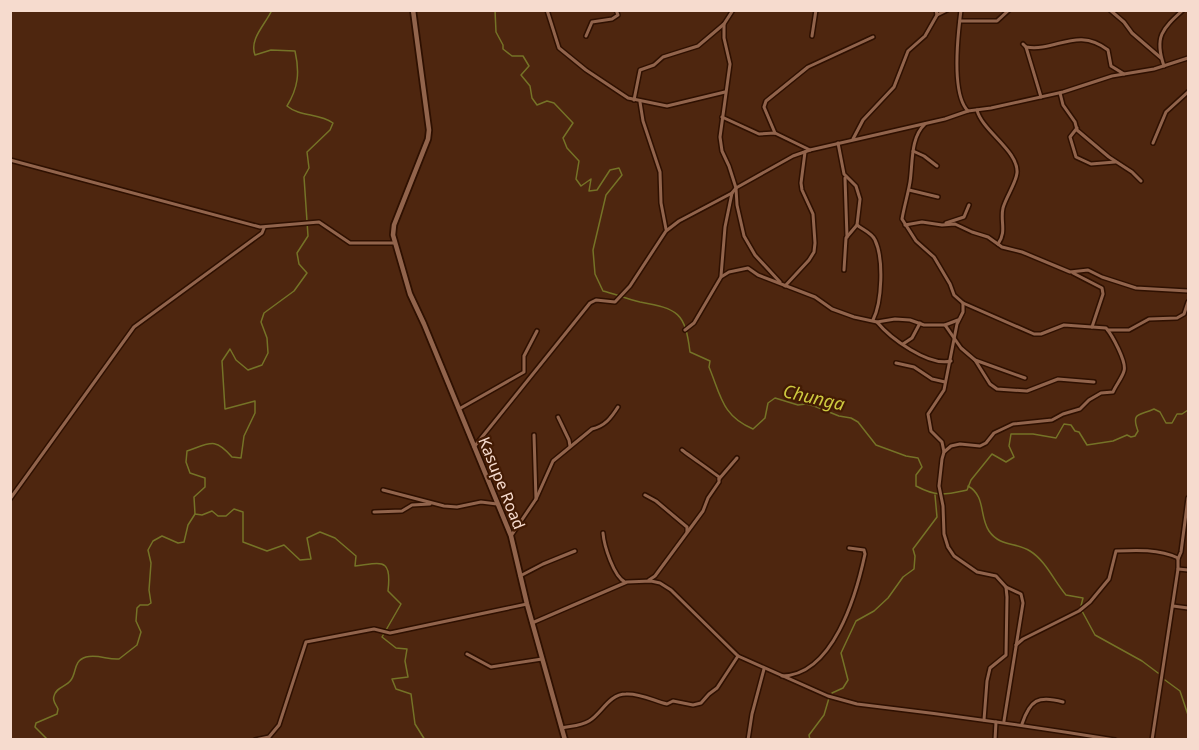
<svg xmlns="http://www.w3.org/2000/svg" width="1199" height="750" font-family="'Noto Sans',sans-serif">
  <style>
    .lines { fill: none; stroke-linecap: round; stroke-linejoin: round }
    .stream { stroke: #757327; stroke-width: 1.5 }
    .street-casing { stroke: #2e1001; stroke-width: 6 }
    .secondary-casing { stroke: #2e1001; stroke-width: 8 }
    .street { stroke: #92644c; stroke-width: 3 }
    .secondary { stroke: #92644c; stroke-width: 4.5 }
    .labels { text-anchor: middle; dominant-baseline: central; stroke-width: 4.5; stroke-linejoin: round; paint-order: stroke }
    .street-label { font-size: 16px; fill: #f6dbce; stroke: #431b04 }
    .water-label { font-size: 18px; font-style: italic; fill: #cdc93f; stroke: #431b04 }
  </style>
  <rect width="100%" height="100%" fill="#4e260f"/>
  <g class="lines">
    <g class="stream">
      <path d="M272,10c-7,15 -23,29 -17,45l16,-5 24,1c5,22 3,37 -8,55 13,11 32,7 46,17l-3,7 -23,22 2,16 -5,9 4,59 -11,17 2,11 8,9 -13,18 -30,22 -3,9 6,16 1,15 -6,12 -14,5 -12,-10 -6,-11 -8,12 3,48 30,-8v12l-11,23 -3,22 -9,-1c-17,-20 -22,-14 -45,-6l-1,11 4,11 15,5v9l-11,10 1,17 7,1 10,-4 6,5h8l8,-7 9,3v30l24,9 17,-6 16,15 11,-1 -4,-21 13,-6 15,6 21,18 -1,10c27,-3 37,-9 33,25l13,13 -19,33 14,11 11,1 -2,12 3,16 -16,2 4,10 15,5 4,30 10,16"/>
      <path d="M495,10l1,22 7,13v4l9,7h11l6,10 -8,9 9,11 2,12 5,7 10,-4 7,2 19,20 -10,15 4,10 12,13 -3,18 5,7 10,-7 -2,12 8,-1 13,-20 9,-2 3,7 -16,20 -13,55 2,24 8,17c12,3 24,8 37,11 38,7 45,10 50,50l20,9 -1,6c12,29 13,49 44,62l12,-11 3,-15 7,-5 23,7 8,-1 8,2 25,10 12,2 7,4 18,23 30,11 12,2 4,9 -6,8v11c21,11 28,9 51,4l4,-10 21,-26 14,8 8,-5 -5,-11 2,-12h22l23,4 8,-14 7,1 4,6 4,1 8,13 26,-4 14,-6 4,2 4,-1 3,-5c-7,-19 1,-15 16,-22l6,3 6,11h6l5,-9h5l6,-4"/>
      <path d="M968,486c18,10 11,30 21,45 11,16 27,11 41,20 16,10 24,30 36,44l17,3 -2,8"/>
      <path d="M1082,611l13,24 47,26 16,12"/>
      <path d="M1165,680l15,11 8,24"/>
      <path d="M832,693l11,-5 5,-8 -7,-27 15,-32 18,-10 14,-13 15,-21 11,-8 1,-13 -2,-7 24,-32 -2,-22"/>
      <path d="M48,740l-13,-13 1,-4 21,-9 1,-5c-2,-5 -6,-8 -4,-13 2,-9 12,-9 17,-16 6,-8 2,-19 15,-23 12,-3 22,3 33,2l18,-14 4,-13 -5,-11 1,-13 3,-3h8l3,-2 -2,-13 2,-27 -3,-13 5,-9 9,-5 16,7 6,-1 4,-17 7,-11"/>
      <path d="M810,740l-1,-5 15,-20 5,-17"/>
    </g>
    <defs>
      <g id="street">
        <path d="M547,10l12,38 27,22 42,28 39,8 58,-14"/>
        <path d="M936,10l1,5 10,-5"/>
        <path d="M961,10c-3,23 -10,84 7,101"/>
        <path d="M1110,10l14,12 8,11 29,25"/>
        <path d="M960,21h37l12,-11"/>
        <path d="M724,24v14l6,26 -10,73 2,14 7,15 7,22 1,17 7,31 11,19 25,27"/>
        <path d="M586,36l6,-14 20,-3 6,-4 -2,-5"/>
        <path d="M812,36l4,-26"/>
        <path d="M1023,44l3,3c30,5 51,-21 82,3l3,16 13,8"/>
        <path d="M1026,47l15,50"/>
        <path d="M1164,66c-10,-29 -2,-37 19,-56"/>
        <path d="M1060,93l3,12 12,17 2,8 32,27 23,15 9,9"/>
        <path d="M634,100l6,-30 14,-5 9,-8 35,-11 26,-22 9,-14"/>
        <path d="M640,102l3,19 17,51 1,31 5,26"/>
        <path d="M977,110c5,21 42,41 40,63 -1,10 -11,24 -14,35 -3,13 4,24 -5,36"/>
        <path d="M722,117l37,17 16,-1 35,17"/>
        <path d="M925,124c-15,14 -12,39 -15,58 -2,12 -6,25 -8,37l14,22 18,16 16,27 4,11 9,8v9l-6,12 -13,66 -16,24 3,17 11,11 2,10"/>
        <path d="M1077,128l-7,9 6,20 15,7 24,-2"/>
        <path d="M775,133l-11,-26 2,-6 42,-34 65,-30"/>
        <path d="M853,139l10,-19 31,-33 14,-36 17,-15 12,-21"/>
        <path d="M838,143l6,31 12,12 4,13 -3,26 -11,13 -2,32"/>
        <path d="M1153,143l13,-31 22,-20"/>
        <path d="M913,151l11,5 13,10"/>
        <path d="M10,160l250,67 59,-5 31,21h44"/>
        <path d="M845,178l2,59"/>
        <path d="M909,190l29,7"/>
        <path d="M946,223l18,-6 5,-12"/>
        <path d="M857,225c6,5 15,8 18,15 9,19 7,62 -2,80"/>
        <path d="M905,225l17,-3 20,3 13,-1 17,8 16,5 14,10 20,5 48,20 18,-2 14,7 34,11 52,3"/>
        <path d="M1073,273l29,15 1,6 -11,33"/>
        <path d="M721,276l4,-49 7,-34"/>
        <path d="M785,286l24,-26 5,-8 1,-9 -2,-29 -11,-24 -1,-7 4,-31"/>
        <path d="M963,303l71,31h7l23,-9 42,3c6,7 21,34 18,43 -2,7 -8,14 -11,21l-12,1 -12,7 -9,9 -17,5 -11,6 -39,4 -19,9 -8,10 -6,3 -20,-2 -9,2 -7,6 -2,7 -3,27 4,20 1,28 4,13 6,9 23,16 19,4 10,11 1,10 -1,58 -16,13 -3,13 -3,39"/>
        <path d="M877,322c13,16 52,45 74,39"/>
        <path d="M945,325l16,23 14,12 50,18"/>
        <path d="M685,330l9,-7 27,-46 8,-5 19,-4 10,7 57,22 17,12 22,8 23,5 18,-3 15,1 14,5h21l13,-5"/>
        <path d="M1108,330h21l20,-11 28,-1 7,-4 4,-12"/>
        <path d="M903,344l9,-6 8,-15"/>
        <path d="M975,360l15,24 7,5 30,2 31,-12 36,3"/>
        <path d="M896,363l18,4 18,12 13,3"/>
        <path d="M459,409l65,-37v-16l13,-25"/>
        <path d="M558,417l11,23 1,6"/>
        <path d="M474,447l116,-144 6,-3 19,2 15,-16 36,-55 13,-10 53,-28 4,-5 57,-32 17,-6 135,-31 23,-8 23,-3 72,-16 49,-16 42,-7 34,-11"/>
        <path d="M719,479l18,-21"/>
        <path d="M383,490l61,16 13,1 24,-5 16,2"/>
        <path d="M645,495l11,6 31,26v5"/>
        <path d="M10,499l124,-172 128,-94 2,-5"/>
        <path d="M536,499l17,-38 39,-32c13,-3 19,-11 26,-22"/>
        <path d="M374,512l28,-1 10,-6 18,-1"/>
        <path d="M603,533c1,13 11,44 22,49"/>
        <path d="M511,536l25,-37 -2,-64"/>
        <path d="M1178,559l3,-7 7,-54"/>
        <path d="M1178,569l10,1"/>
        <path d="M520,576l23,-12 32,-13"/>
        <path d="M649,580l6,-4 48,-65 5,-13 11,-16c0,-2 0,-4 0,-5 -2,-2 -32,-23 -37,-27"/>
        <path d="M1173,606l15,2"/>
        <path d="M532,623l95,-41 24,-1 9,2 11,7 67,66 90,40 29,8c86,10 172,22 258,36"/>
        <path d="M1016,645l7,-6 56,-28 11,-9 19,-23 7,-28c20,-1 43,-2 62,7v11l-26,171"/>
        <path d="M467,654l24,13 51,-8"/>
        <path d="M782,676c51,-1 74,-80 83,-122l-1,-4 -15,-2"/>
        <path d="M1004,721l19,-118 -2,-9 -15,-7"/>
        <path d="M1022,724c8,-24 16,-29 41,-22"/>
        <path d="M562,728c9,-2 19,-2 27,-7 13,-8 20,-27 37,-27 14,-1 28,7 41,10l6,-3 20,4 8,-2 8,-9 8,-6 21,-32"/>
        <path d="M255,740l14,-3 10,-12 27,-83 68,-13 16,4 137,-29"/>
        <path d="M748,740l4,-26 12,-45"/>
        <path d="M995,740l1,-18"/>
      </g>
      <path id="secondary" d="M413,10l16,120 -1,9 -34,86 -1,10 17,59 14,30 87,212 16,68 38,136"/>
    </defs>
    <use href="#street" class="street-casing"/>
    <use href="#secondary" class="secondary-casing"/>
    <use href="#street" class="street"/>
    <use href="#secondary" class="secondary"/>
  </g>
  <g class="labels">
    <g class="street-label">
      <text transform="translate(502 483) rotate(68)">Kasupe Road</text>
    </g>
    <g class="water-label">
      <text transform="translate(814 397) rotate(13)">Chunga</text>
    </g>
  </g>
  <rect width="1199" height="750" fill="none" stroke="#f6dbce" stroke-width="24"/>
</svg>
